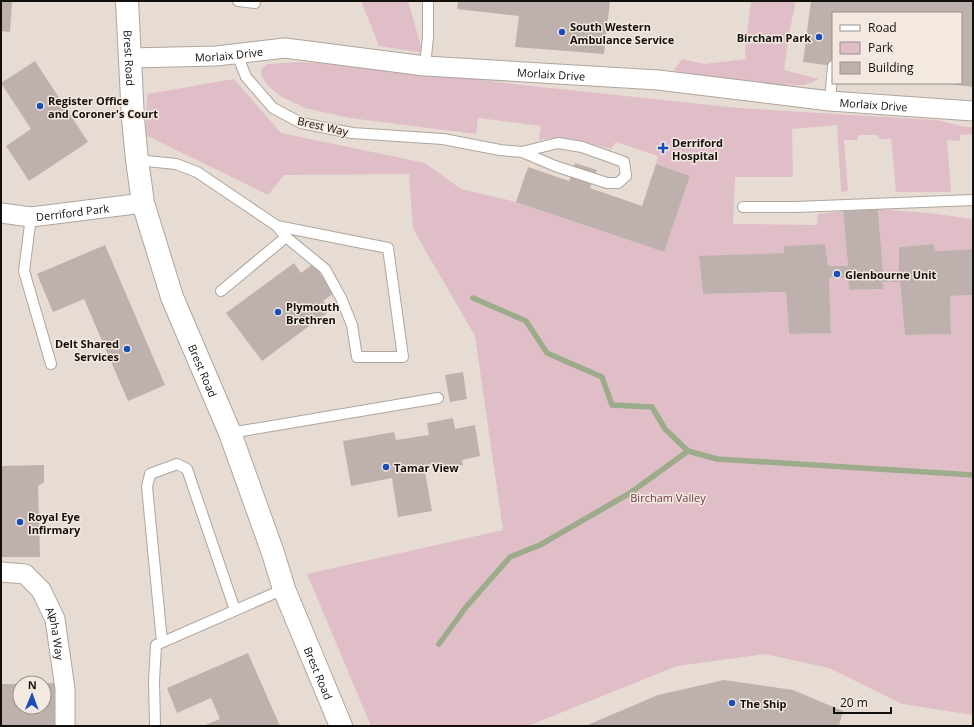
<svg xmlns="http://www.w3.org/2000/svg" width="974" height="727" font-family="'Open Sans',sans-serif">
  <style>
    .green { fill: #e0bec8 }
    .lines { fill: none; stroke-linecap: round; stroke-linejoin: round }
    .stream { stroke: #9cac8b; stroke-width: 5.5 }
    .building { fill: #beb0ad }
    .lane-casing { stroke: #afa59c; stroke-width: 12 }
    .street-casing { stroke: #afa59c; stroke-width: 21 }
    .secondary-casing { stroke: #afa59c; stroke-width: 24 }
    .lane { stroke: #fff; stroke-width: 10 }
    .street { stroke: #fff; stroke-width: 19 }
    .secondary { stroke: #fff; stroke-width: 22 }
    .poi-dot { fill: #194db9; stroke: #f4e9e0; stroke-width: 1.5 }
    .labels { text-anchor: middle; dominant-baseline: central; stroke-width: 3; stroke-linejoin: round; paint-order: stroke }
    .poi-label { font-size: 11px; font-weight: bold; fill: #130f0c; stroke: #f4e9e0; text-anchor: start }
    .street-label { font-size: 11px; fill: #130f0c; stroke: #f4e9e0 }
    .park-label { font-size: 11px; fill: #6a3446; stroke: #f4e9e0 }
  </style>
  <rect width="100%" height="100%" fill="#e7dcd3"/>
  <g class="green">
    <path d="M361,1h47l15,52 -44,-7z"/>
    <path d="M751,1h45l-6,28 -6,41 35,9 -14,6 -57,-1 -70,-8 -4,-6 8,-11 23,5 41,-5 -1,-10z"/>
    <path d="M298,62l58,3 166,20 217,23 198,12 29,7h7v7l-13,1v6l-13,-1 4,52h-55l-5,-53h-12l-1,-4h-20v5h-14l4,51 -7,1 -4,-67 -45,4 1,48h-58l-2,47 84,1 1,-11 25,-3 5,55h-20l-3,-22 -40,2 -1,7 -85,4 4,37 83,-2 3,42 42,-2 -2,-54 19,-1 1,13 35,-1 -2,-7h18l5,53 46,-1 -1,-38 23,-1v420l-71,-11 -73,-36 -64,-14 -88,12 -149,60h-157l-64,-152 196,-44 -28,-194 -62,-107 -4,-55 -125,1 -16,20 -122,-60 1,-41 87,-15 47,54 144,30 36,26 55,13 148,50 26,-76 -34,-12 2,-8 -42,-14 -5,7c-25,-7 -46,-15 -72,-9l2,-14 -63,-8 -2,16 -126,-16 -45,-10 -25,-12 -14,-12 -5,-10 1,-6 6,-4z"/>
    <path d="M878,209l50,4 45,6v30l-37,2 -3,-7 -34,3v24l-16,1z"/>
  </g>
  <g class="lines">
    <g class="stream">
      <path d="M473,298l53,23 21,32 55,24 10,28 40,2 13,22 23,22 29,8 256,16"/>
      <path d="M439,644l27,-37 44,-50 30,-12 90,-52 58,-42"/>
    </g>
  </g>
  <g class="building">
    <path d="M1,1h11l-2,31 -9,-1z"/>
    <path d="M458,1h152l-6,53 -89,-7 4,-31 -62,-7z"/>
    <path d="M811,1h162v86l-23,-3 11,-1v-70h-128v53l-30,-4z"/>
    <path d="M35,61l53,81 -59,39 -23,-35 25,-17 -30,-46z"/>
    <path d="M575,163l22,7 -7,18 52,18 14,-42 34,12 -26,76 -148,-50 12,-35 41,14z"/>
    <path d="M878,209l5,63 16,-1v-24l34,-3 3,7 37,-2v46l-23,1 1,38 -46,1 -5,-53h-18l2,7 -35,1 -1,-13 -19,1 2,55 -42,1 -3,-42 -83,2 -4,-38 85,-3v-7l41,-2 3,22h20l-5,-55z"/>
    <path d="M105,245l60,140 -37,16 -44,-102 -31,13 -16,-38z"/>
    <path d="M294,263l7,10 12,-9 21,29 -11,8 8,9 -69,51 -36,-48z"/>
    <path d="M463,372l4,27 -17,3 -5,-27z"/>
    <path d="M453,418l2,11 20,-4 5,31 -18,4 1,5 -24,4 -1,-6 -14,3 8,45 -34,6 -6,-39 -41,8 -8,-45 51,-9 2,8 33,-5 -2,-12z"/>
    <path d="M44,465v17l-6,4 2,71h-39v-91z"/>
    <path d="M248,653l32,73h-77l17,-7 -9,-21 -34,15 -10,-25z"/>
    <path d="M724,680l69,10 50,21 -4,15h-254l73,-31z"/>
    <path d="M44,683h11v43h-54v-42h19v23h24z"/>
  </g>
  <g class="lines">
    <defs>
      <g id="lane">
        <path d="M238,1l17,2"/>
        <path d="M237,54l9,23 27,31 28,15 51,10 91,6 57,11 22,2 33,14 52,17h11l8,-7 -2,-14 -42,-15 -24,-4 -36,9"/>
        <path d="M425,66l3,-29v-36"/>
        <path d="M830,101l3,-35"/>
        <path d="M137,160l39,4 21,8 80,54 111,22 15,109h-46l-5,-32 -11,-27 -16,-29 -39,-32 -9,-11"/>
        <path d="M743,207h53l177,-7"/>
        <path d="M31,217l-7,54 27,93"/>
        <path d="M221,291l65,-54"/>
        <path d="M230,433l208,-35"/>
        <path d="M162,642l-15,-155 3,-13 27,-10 10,5 48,141"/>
        <path d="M155,726l-1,-45 2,-36 128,-56"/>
      </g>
      <g id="street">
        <path id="s1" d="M129,58l87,-2 69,-8 140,18 233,14 172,21 143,10"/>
        <path id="s2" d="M1,213l30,4 112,-14"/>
        <path id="s3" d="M1,572l24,2 16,16 14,29 10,70v37"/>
      </g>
      <g id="secondary">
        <path id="s4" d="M127,1l6,118 4,41 6,43 29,94 58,136 43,120 11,36 57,137"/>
      </g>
    </defs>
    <use href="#lane" class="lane-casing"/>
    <use href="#street" class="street-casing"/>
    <use href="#secondary" class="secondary-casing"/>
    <use href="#lane" class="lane"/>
    <use href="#street" class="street"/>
    <use href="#secondary" class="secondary"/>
  </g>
  <g class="poi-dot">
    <circle cx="562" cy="32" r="4"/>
    <circle cx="819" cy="37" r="4"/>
    <circle cx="40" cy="106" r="4"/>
    <path d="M661 142h4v4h4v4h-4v4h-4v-4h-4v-4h4z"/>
    <circle cx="837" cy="274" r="4"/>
    <circle cx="278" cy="312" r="4"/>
    <circle cx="127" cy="349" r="4"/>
    <circle cx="386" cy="467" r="4"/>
    <circle cx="20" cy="522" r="4"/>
    <circle cx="732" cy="703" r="4"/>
  </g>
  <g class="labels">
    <g class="poi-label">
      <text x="570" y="26">South Western<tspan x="570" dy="13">Ambulance Service</tspan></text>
      <text x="811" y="37" text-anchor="end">Bircham Park</text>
      <text x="48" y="100">Register Office<tspan x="48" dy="13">and Coroner's Court</tspan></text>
      <text x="672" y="142">Derriford<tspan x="672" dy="13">Hospital</tspan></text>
      <text x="845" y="274">Glenbourne Unit</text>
      <text x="286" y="306">Plymouth<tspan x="286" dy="13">Brethren</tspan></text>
      <text x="119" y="343" text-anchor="end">Delt Shared<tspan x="119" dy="13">Services</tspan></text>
      <text x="394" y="467">Tamar View</text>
      <text x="28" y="516">Royal Eye<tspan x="28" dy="13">Infirmary</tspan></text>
      <text x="740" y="703">The Ship</text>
    </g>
    <g class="street-label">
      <text stroke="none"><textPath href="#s1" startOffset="100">Morlaix Drive</textPath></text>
      <text stroke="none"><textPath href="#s4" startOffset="57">Brest Road</textPath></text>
      <text stroke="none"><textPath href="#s1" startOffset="424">Morlaix Drive</textPath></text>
      <text stroke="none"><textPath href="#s1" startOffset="748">Morlaix Drive</textPath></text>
      <text transform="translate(323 126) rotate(13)">Brest Way</text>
      <text stroke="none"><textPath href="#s2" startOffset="72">Derriford Park</textPath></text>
      <text stroke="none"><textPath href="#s4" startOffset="381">Brest Road</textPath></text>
      <text stroke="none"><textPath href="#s3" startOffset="93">Alpha Way</textPath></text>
      <text stroke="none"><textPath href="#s4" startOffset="705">Brest Road</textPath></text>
    </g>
    <g class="park-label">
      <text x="668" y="497">Bircham Valley</text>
    </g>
  </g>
  <rect width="974" height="727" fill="none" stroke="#130f0c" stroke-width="4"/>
  <rect x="832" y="12" width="130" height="72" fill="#f4e9e0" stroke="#9a928b"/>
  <rect x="840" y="25" width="20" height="6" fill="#ffffff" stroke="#9a928b"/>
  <text x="868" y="32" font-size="12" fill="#130f0c">Road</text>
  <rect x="840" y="42" width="20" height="12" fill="#e0bec8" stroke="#9a928b"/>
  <text x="868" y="52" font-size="12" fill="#130f0c">Park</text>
  <rect x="840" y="62" width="20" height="12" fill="#beb0ad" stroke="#9a928b"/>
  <text x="868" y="72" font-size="12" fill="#130f0c">Building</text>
  <g transform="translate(32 695) rotate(1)"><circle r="19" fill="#f4e9e0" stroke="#9a928b"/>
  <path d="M0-3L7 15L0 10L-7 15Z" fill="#194db9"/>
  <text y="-6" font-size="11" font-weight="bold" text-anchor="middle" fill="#130f0c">N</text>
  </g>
  <path d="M834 707v6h57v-6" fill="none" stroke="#130f0c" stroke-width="2"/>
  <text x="840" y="707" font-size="12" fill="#130f0c" stroke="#f4e9e0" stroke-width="3" paint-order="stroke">20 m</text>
</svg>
